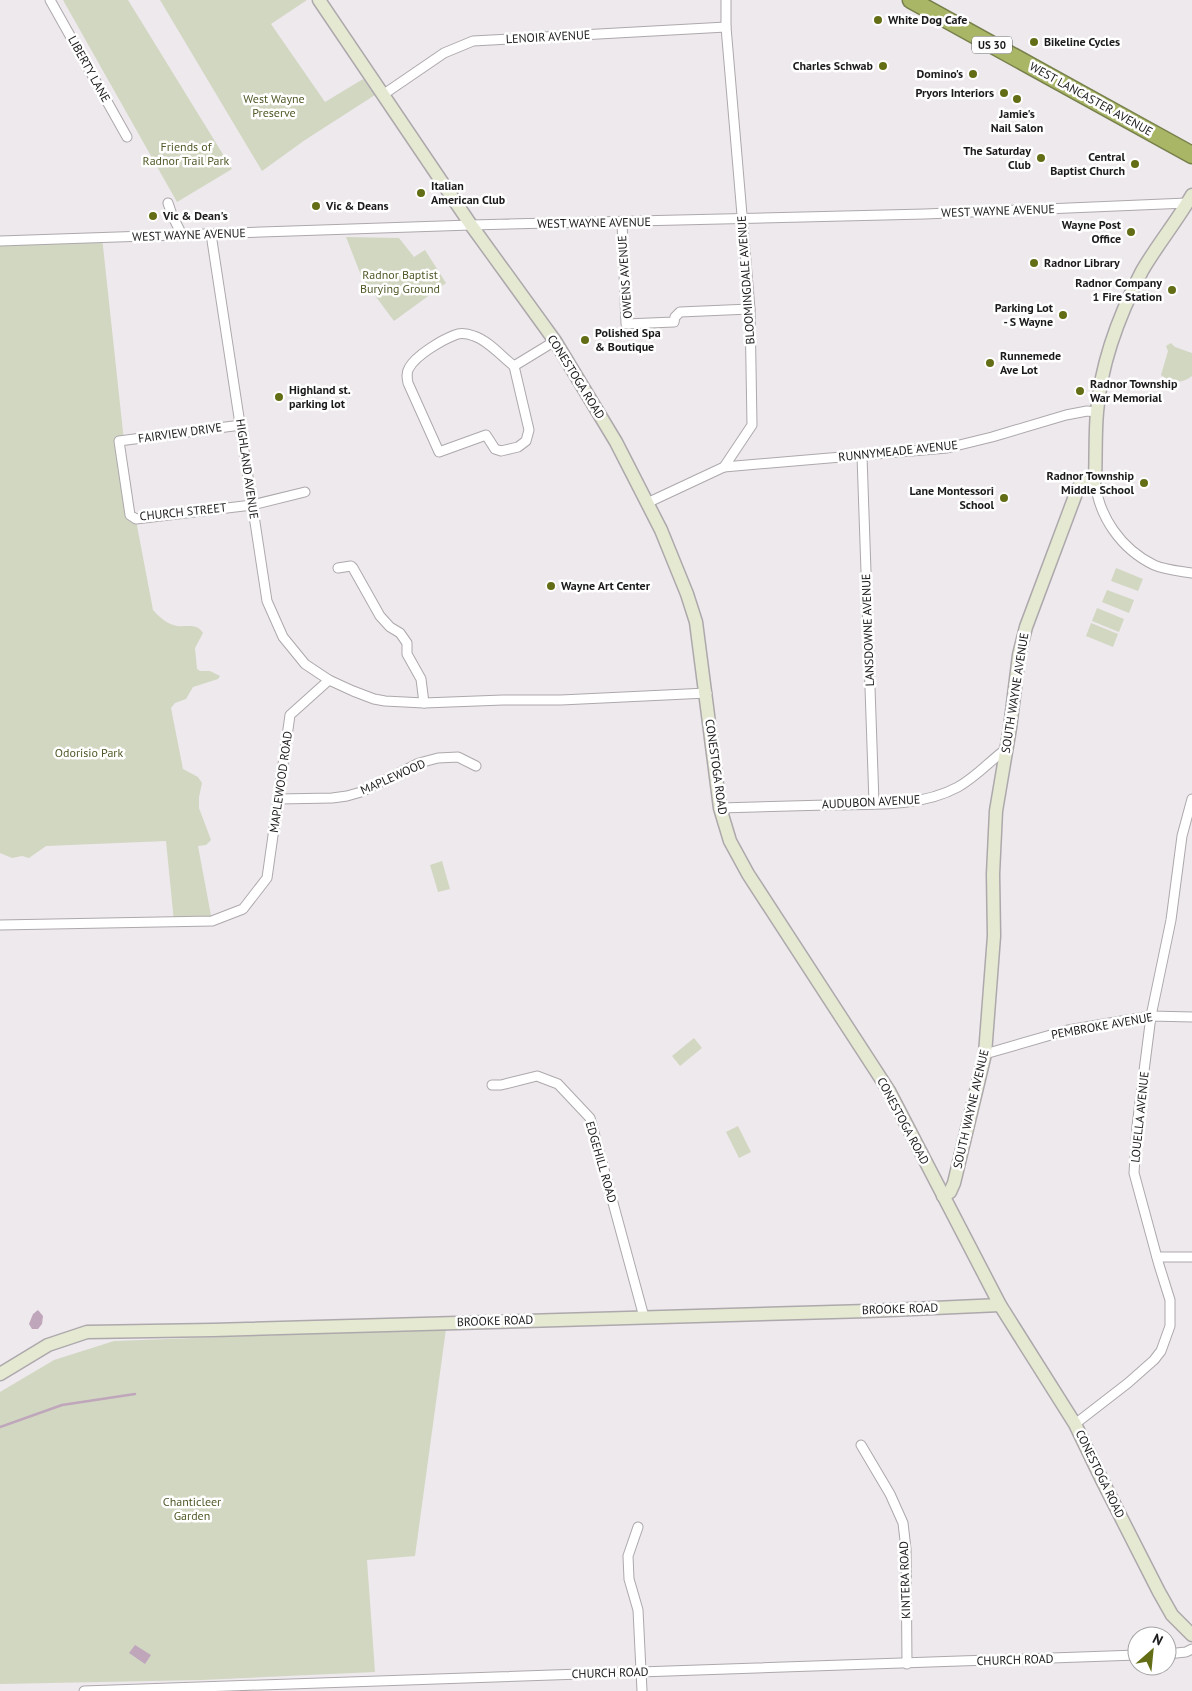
<svg xmlns="http://www.w3.org/2000/svg" width="1192" height="1691" viewBox="0 0 1192 1691" font-family="'PT Sans',sans-serif">
  <rect width="100%" height="100%" fill="#eee9ed"/>
  <g fill="#d2d7c2">
    <path d="M63,0h65l104,169 -55,33z"/>
    <path d="M160,0h147l-36,24 54,78 38,-23 12,16 -70,45 -43,31z"/>
    <path d="M102,237l22,204 11,74 18,95c6,7 14,14 24,16 10,1 20,-3 26,7l-8,15 2,21 3,2h10l10,5 -2,3 -25,8 -7,12 -11,4 -4,5 12,61 15,8 4,6 -3,14v11l12,32 -5,5 -8,1 14,75 -38,1 -8,-81 -120,5 -17,12 -7,-2 -10,2 -12,-5v-612z"/>
    <path d="M346,237l53,1 15,19 11,-7 21,33 -52,38 -32,-43z"/>
    <path d="M1171,343l4,4 17,6v23c-10,8 -21,7 -31,-1l7,-24 -2,-5z"/>
    <path d="M1116,568l27,11 -5,12 -27,-10z"/>
    <path d="M1107,590l27,10 -5,13 -27,-11z"/>
    <path d="M1097,608l27,11 -5,13 -27,-11z"/>
    <path d="M1091,623l27,11 -5,13 -27,-11z"/>
    <path d="M442,861l8,28 -12,3 -8,-27z"/>
    <path d="M694,1038l8,10 -22,18 -8,-10z"/>
    <path d="M738,1126l13,26 -12,6 -13,-26z"/>
    <path d="M446,1329l-31,227 -48,4 8,112 -173,8 -202,4v-292l54,-32 60,-19z"/>
  </g>
  <g fill="#bfa6bb">
    <path d="M38,1310l5,6 -1,8 -4,5h-6l-3,-5 4,-10z"/>
    <path d="M135,1645l16,10 -6,9 -16,-11z"/>
  </g>
  <g fill="none" stroke-linecap="round" stroke-linejoin="round">
    <path stroke="#bfa6bb" stroke-width="2.5" d="M0,1427l62,-22 73,-11"/>
    <defs>
      <g id="street">
        <path d="M50,0l77,137"/>
        <path d="M384,94l60,-41 29,-12 253,-14"/>
        <path d="M168,203l4,12 10,20"/>
        <path d="M622,222l4,102 48,-2 1,-5 5,-5 70,-3"/>
        <path d="M211,234l56,367 16,36 22,27 24,16"/>
        <path d="M0,241l471,-16 454,-11 262,-11"/>
        <path d="M514,366l15,64 -3,11 -8,6 -17,4 -6,-2 -9,-14 -47,17 -31,-69c-1,-5 -2,-10 1,-15 7,-13 33,-28 46,-33 6,-3 14,-1 19,1 15,5 28,21 40,30l41,-25"/>
        <path d="M241,425l-122,16 11,74 6,4 116,-14 53,-13"/>
        <path d="M862,456l12,347"/>
        <path d="M724,467l223,-19 45,-11 74,-22 21,-4 10,1"/>
        <path d="M1095,480c3,36 26,69 59,85 11,5 26,6 38,8"/>
        <path d="M647,503l77,-36 28,-42 -2,-116 -24,-282v-27"/>
        <path d="M338,568l13,-2 2,2 27,48 10,11 10,6 7,10v11l14,25 3,24"/>
        <path d="M279,799l53,-1 15,-2 14,-4 58,-29 19,-5 20,-1 18,9"/>
        <path d="M720,808c36,-1 72,-2 107,-3 43,-1 92,3 131,-18 18,-10 32,-26 48,-38"/>
        <path d="M0,925l212,-4 31,-12 24,-31 23,-163 39,-35 24,11 21,8 11,2 39,2 79,-3h58l146,-7"/>
        <path d="M985,1054l83,-24 83,-14 41,1"/>
        <path d="M492,1085h9l36,-9 21,8 32,34 54,199"/>
        <path d="M1157,1257h35"/>
        <path d="M1075,1424l53,-41 26,-23 7,-9 9,-25v-26l-11,-35 -25,-92 3,-47 14,-110 20,-96 11,-84 10,-37"/>
        <path d="M861,1445l29,49 13,29 3,26 1,115"/>
        <path d="M638,1527l-10,29 1,23 9,31 4,81"/>
        <path d="M1167,1654l19,-2 6,-3"/>
        <path d="M84,1691l1053,-36"/>
      </g>
      <g id="secondary">
        <path d="M319,0l152,225 84,116 61,101 45,88 26,64 9,28 24,186 10,33 18,33 141,217 111,214 75,119 27,56 57,112 13,23 20,20"/>
        <path d="M943,1196l7,-4 4,-9 31,-129 9,-118 -1,-62 3,-63 14,-83 9,-73 7,-28 52,-139 3,-3 14,-5c1,-23 0,-46 2,-68 4,-50 22,-97 45,-141 15,-26 35,-50 50,-76"/>
        <path d="M0,1374l48,-29 39,-13 126,-2 655,-19 132,-6"/>
      </g>
      <path id="highway" d="M911,0l281,155"/>
    </defs>
    <use href="#street" stroke="#ada8ac" stroke-width="11"/>
    <use href="#secondary" stroke="#ada8ac" stroke-width="15"/>
    <use href="#highway" stroke="#777f4b" stroke-width="19"/>
    <use href="#street" stroke="#fff" stroke-width="9"/>
    <use href="#secondary" stroke="#e5e9d1" stroke-width="12"/>
    <use href="#highway" stroke="#a8b665" stroke-width="16"/>
  </g>
  <g fill="#626d15" stroke="#fff" stroke-width="2">
    <circle cx="878" cy="20" r="5"/>
    <circle cx="1034" cy="42" r="5"/>
    <circle cx="883" cy="66" r="5"/>
    <circle cx="973" cy="74" r="5"/>
    <circle cx="1004" cy="93" r="5"/>
    <circle cx="1017" cy="99" r="5"/>
    <circle cx="1041" cy="158" r="5"/>
    <circle cx="1135" cy="164" r="5"/>
    <circle cx="421" cy="193" r="5"/>
    <circle cx="316" cy="206" r="5"/>
    <circle cx="153" cy="216" r="5"/>
    <circle cx="1131" cy="232" r="5"/>
    <circle cx="1034" cy="263" r="5"/>
    <circle cx="1172" cy="290" r="5"/>
    <circle cx="1063" cy="315" r="5"/>
    <circle cx="585" cy="340" r="5"/>
    <circle cx="990" cy="363" r="5"/>
    <circle cx="1080" cy="391" r="5"/>
    <circle cx="279" cy="397" r="5"/>
    <circle cx="1144" cy="483" r="5"/>
    <circle cx="1004" cy="498" r="5"/>
    <circle cx="551" cy="586" r="5"/>
  </g>
  <g text-anchor="middle" stroke-width="5" stroke-linejoin="round" paint-order="stroke">
    <rect fill="#fff" stroke="#605f60" stroke-width="1" x="972" y="36.5" width="40" height="17" rx="4"/>
    <g font-size="11" font-weight="bold" fill="#1c1a1c">
      <text x="992" y="49">US 30</text>
    </g>
    <g font-size="12" font-weight="bold" fill="#1c1a1c" stroke="#fff" text-anchor="start">
      <text x="888" y="24">White Dog Cafe</text>
      <text x="1044" y="46">Bikeline Cycles</text>
      <text x="873" y="70" text-anchor="end">Charles Schwab</text>
      <text x="963" y="78" text-anchor="end">Domino's</text>
      <text x="994" y="97" text-anchor="end">Pryors Interiors</text>
      <text x="1017" y="118" text-anchor="middle">Jamie's<tspan x="1017" dy="14">Nail Salon</tspan></text>
      <text x="1031" y="155" text-anchor="end">The Saturday<tspan x="1031" dy="14">Club</tspan></text>
      <text x="1125" y="161" text-anchor="end">Central<tspan x="1125" dy="14">Baptist Church</tspan></text>
      <text x="431" y="190">Italian<tspan x="431" dy="14">American Club</tspan></text>
      <text x="326" y="210">Vic &amp; Deans</text>
      <text x="163" y="220">Vic &amp; Dean's</text>
      <text x="1121" y="229" text-anchor="end">Wayne Post<tspan x="1121" dy="14">Office</tspan></text>
      <text x="1044" y="267">Radnor Library</text>
      <text x="1162" y="287" text-anchor="end">Radnor Company<tspan x="1162" dy="14">1 Fire Station</tspan></text>
      <text x="1053" y="312" text-anchor="end">Parking Lot<tspan x="1053" dy="14">- S Wayne</tspan></text>
      <text x="595" y="337">Polished Spa<tspan x="595" dy="14">&amp; Boutique</tspan></text>
      <text x="1000" y="360">Runnemede<tspan x="1000" dy="14">Ave Lot</tspan></text>
      <text x="1090" y="388">Radnor Township<tspan x="1090" dy="14">War Memorial</tspan></text>
      <text x="289" y="394">Highland st.<tspan x="289" dy="14">parking lot</tspan></text>
      <text x="1134" y="480" text-anchor="end">Radnor Township<tspan x="1134" dy="14">Middle School</tspan></text>
      <text x="994" y="495" text-anchor="end">Lane Montessori<tspan x="994" dy="14">School</tspan></text>
      <text x="561" y="590">Wayne Art Center</text>
    </g>
    <g font-size="12" fill="#1c1a1c" stroke="#fff">
      <text transform="translate(548 37) rotate(-3)" y="4">LENOIR AVENUE</text>
      <text transform="translate(89 69) rotate(61)" y="4">LIBERTY LANE</text>
      <text transform="translate(1091 99) rotate(29)" y="4">WEST LANCASTER AVENUE</text>
      <text transform="translate(998 211) rotate(-2)" y="4">WEST WAYNE AVENUE</text>
      <text transform="translate(594 223) rotate(-1)" y="4">WEST WAYNE AVENUE</text>
      <text transform="translate(189 235) rotate(-2)" y="4">WEST WAYNE AVENUE</text>
      <text transform="translate(625 277) rotate(-94)" y="4">OWENS AVENUE</text>
      <text transform="translate(746 280) rotate(-94)" y="4">BLOOMINGDALE AVENUE</text>
      <text transform="translate(576 377) rotate(58)" y="4">CONESTOGA ROAD</text>
      <text transform="translate(180 433) rotate(-8)" y="4">FAIRVIEW DRIVE</text>
      <text transform="translate(898 451) rotate(-6)" y="4">RUNNYMEADE AVENUE</text>
      <text transform="translate(247 469) rotate(82)" y="4">HIGHLAND AVENUE</text>
      <text transform="translate(183 512) rotate(-6)" y="4">CHURCH STREET</text>
      <text transform="translate(868 630) rotate(-92)" y="4">LANSDOWNE AVENUE</text>
      <text transform="translate(1015 693) rotate(-81)" y="4">SOUTH WAYNE AVENUE</text>
      <text transform="translate(716 767) rotate(82)" y="4">CONESTOGA ROAD</text>
      <text transform="translate(393 777) rotate(-24)" y="4">MAPLEWOOD</text>
      <text transform="translate(281 782) rotate(-82)" y="4">MAPLEWOOD ROAD</text>
      <text transform="translate(871 802) rotate(-3)" y="4">AUDUBON AVENUE</text>
      <text transform="translate(1102 1026) rotate(-10)" y="4">PEMBROKE AVENUE</text>
      <text transform="translate(971 1109) rotate(-77)" y="4">SOUTH WAYNE AVENUE</text>
      <text transform="translate(1140 1117) rotate(-84)" y="4">LOUELLA AVENUE</text>
      <text transform="translate(903 1121) rotate(62)" y="4">CONESTOGA ROAD</text>
      <text transform="translate(601 1162) rotate(74)" y="4">EDGEHILL ROAD</text>
      <text transform="translate(900 1309) rotate(-2)" y="4">BROOKE ROAD</text>
      <text transform="translate(495 1321) rotate(-2)" y="4">BROOKE ROAD</text>
      <text transform="translate(1100 1474) rotate(64)" y="4">CONESTOGA ROAD</text>
      <text transform="translate(905 1580) rotate(-92)" y="4">KINTERA ROAD</text>
      <text transform="translate(1015 1660) rotate(-2)" y="4">CHURCH ROAD</text>
      <text transform="translate(610 1673) rotate(-2)" y="4">CHURCH ROAD</text>
    </g>
    <g font-size="12" fill="#525a29" stroke="#fff">
      <text x="274" y="103">West Wayne<tspan x="274" dy="14">Preserve</tspan></text>
      <text x="186" y="151">Friends of<tspan x="186" dy="14">Radnor Trail Park</tspan></text>
      <text x="400" y="279">Radnor Baptist<tspan x="400" dy="14">Burying Ground</tspan></text>
      <text x="89" y="757">Odorisio Park</text>
      <text x="192" y="1506">Chanticleer<tspan x="192" dy="14">Garden</tspan></text>
    </g>
  </g>
  <g transform="translate(1152 1651) rotate(27)"><circle r="24" fill="#ffffff" stroke="#a4a3a4"/>
  <path d="M0-4L9 19L0 12L-9 19Z" fill="#626d15"/>
  <text y="-8" font-size="14" font-weight="bold" text-anchor="middle" fill="#1c1a1c">N</text>
  </g>
</svg>
